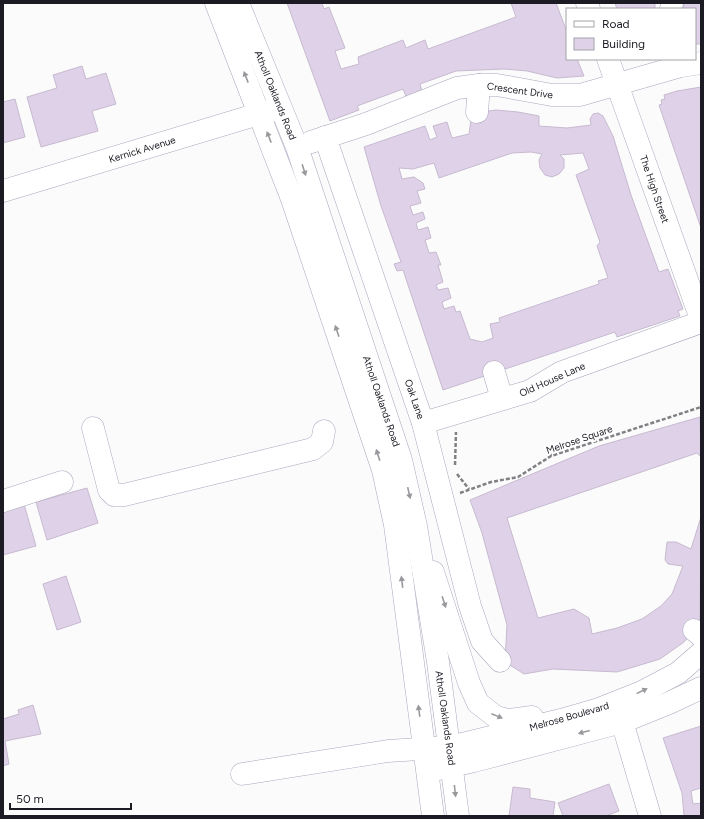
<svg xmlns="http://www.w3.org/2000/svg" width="704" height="819" viewBox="0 0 704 819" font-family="Figtree,sans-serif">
  <rect width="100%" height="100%" fill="#fbfbfb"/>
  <g fill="#dfd1e8" stroke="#c7bad0" fill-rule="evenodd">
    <path d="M287,3h35l2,6 5,-2 16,41 -10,3 6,18 18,-5 -1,-7 45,-17 3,8 19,-8 3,9 88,-32 -5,-14h45l11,29v27h10l7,17 -27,2 -30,-7 -23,-2 -48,2 -36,13 3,11 -15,6 -5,-12 -46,17 2,4 -29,11z"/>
    <path d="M615,3h40v6h-38z"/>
    <path d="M684,3h17v41h-6v-35h-12z"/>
    <path d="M82,66l4,13 20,-6 10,31 -24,7 6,20 -57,16 -14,-50 30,-9 -4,-13z"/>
    <path d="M701,87v141l-42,-123 3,-1 -1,-4 4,-1 -1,-4 13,-4z"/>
    <path d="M15,99l10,38 -22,6v-41z"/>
    <path d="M496,110l22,2 21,4v10l28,2 24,-3 -1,-6 3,-5 5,-1 5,3 10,20 18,59 28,77 9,-3 15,40 -5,2 2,5 -63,21 -2,-5 -172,58 -40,-120 -6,1 -3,-7 7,-2 -20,-56 -17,-59 61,-21 5,14 7,-3 -4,-11 14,-4 5,16 17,-4 3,-21zM531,152l11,2 -3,6 1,8 5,7 7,2 7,-3 5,-6v-9l-4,-4 23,-2 6,16 -13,6 24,67 -3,4 11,32 -10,3 1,3 -100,34 1,4 -10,2 3,14 -11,4 -12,-3 -10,-28 -4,1 -2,-6 -10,3 -2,-7 9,-4 -3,-10 -10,2 -2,-5 7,-3 -5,-17h3l-5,-13 -7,1 -4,-13 6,-2 -3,-11 -10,3 -2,-7 9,-4 -2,-7 -10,3 -3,-9 11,-3 -4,-12 8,-2 -2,-6 -9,-6 -12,2 -3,-11 14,1 21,-6 5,15 73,-25z"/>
    <path d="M700,417l1,40 -4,-4 -190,65 31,100 36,-9 15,9 3,16 25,-6 25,-9 19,-13 11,-12 11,-28 -15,-2 -3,-4 2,-18h9l15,7 10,-32 -1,106 -16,19 -24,17 -43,13 -64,-3 -29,5 -19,-12 2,-37 -25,-92 -12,-33 129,-54z"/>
    <path d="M87,488l11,35 -51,17 -11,-38z"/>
    <path d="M24,504l12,42 -33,9v-45z"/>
    <path d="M66,576l15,46 -24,8 -14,-46z"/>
    <path d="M33,705l8,29 -36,7 4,23 -6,2v-47l16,-5 -1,-4z"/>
    <path d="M701,726v62l-10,3 2,13 8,-1v13h-17l-2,-23 -19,-55z"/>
    <path d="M609,784l10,27 -13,5h-43l-5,-13z"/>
    <path d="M513,787l17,2v9l25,4 -2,14h-44z"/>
  </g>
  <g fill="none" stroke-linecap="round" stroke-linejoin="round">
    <defs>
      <g id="minor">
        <path d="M216,3l76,196 91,271 12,55 38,291"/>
        <path d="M238,3l59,144 104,313 15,66 22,136 20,154"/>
        <path d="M587,3l2,6"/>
        <path d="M671,9l1,-6"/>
        <path d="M608,59l93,260"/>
        <path d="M477,112l2,-27"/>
        <path d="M325,137l98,286 47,183 12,35 18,20"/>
        <path d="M311,142l55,-18 91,-36 22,-3h18l55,10h28l101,-29 20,-3"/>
        <path d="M3,191l269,-81"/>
        <path d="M494,372l8,27"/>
        <path d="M423,423l107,-32 32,-19 139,-50"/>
        <path d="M93,428l16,62 5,5h10l189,-46 9,-7 2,-11"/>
        <path d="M3,501l59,-19"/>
        <path d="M433,572l36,111 9,20 18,14 12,3 24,-3"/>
        <path d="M694,630l7,6"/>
        <path d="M618,708l32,108"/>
        <path d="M438,769l36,-8 148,-39 47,-19 32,-15"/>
        <path d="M242,774l146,-23 62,-4 111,-27 38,-11 43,-17 36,-19 23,-20"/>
      </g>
    </defs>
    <use href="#minor" stroke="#aaa6bd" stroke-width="23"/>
    <g stroke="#818085" stroke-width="2.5" stroke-dasharray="4 2" stroke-linecap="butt">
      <path d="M548,448l3,8"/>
      <path d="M455,465l1,-33"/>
      <path d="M457,474l12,15"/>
      <path d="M460,493l31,-11 27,-5 33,-21 150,-49"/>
    </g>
    <use href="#minor" stroke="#fff" stroke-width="22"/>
  </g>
  <defs><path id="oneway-solid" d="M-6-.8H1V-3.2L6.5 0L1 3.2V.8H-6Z"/></defs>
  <g fill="#99989c">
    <use href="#oneway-solid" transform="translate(246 77) rotate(-111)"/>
    <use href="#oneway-solid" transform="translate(269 137) rotate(-111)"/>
    <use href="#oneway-solid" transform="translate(304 170) rotate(72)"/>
    <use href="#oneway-solid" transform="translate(337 331) rotate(-109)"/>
    <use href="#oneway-solid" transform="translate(378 455) rotate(-108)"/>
    <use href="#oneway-solid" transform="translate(409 493) rotate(77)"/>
    <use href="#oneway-solid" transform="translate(402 582) rotate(-97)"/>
    <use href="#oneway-solid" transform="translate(444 602) rotate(72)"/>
    <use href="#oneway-solid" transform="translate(642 691) rotate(-26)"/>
    <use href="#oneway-solid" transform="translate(419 711) rotate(-98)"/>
    <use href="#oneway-solid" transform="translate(497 716) rotate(22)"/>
    <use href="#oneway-solid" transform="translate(584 732) rotate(165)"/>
    <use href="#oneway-solid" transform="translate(455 791) rotate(84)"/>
  </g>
  <g text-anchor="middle" stroke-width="4" stroke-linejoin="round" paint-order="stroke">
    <g font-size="10" fill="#1c1a23" stroke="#fff">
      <text transform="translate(520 90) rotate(8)" y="4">Crescent Drive</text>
      <text transform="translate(276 95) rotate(68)" y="4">Atholl Oaklands Road</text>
      <text transform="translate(142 149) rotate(-17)" y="4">Kernick Avenue</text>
      <text transform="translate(655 189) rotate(71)" y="4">The High Street</text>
      <text transform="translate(552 379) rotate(-24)" y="4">Old House Lane</text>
      <text transform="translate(415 399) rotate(71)" y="4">Oak Lane</text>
      <text transform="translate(382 401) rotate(71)" y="4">Atholl Oaklands Road</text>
      <text transform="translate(579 439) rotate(-19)" y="4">Melrose Square</text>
      <text transform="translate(569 716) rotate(-16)" y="4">Melrose Boulevard</text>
      <text transform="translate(446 718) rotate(82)" y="4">Atholl Oaklands Road</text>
    </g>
  </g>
  <rect width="704" height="819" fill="none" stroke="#1c1a23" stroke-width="8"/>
  <rect x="566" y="8" width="130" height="52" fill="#ffffff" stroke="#a4a3a7"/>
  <rect x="574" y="21" width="20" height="6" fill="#ffffff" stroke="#a4a3a7"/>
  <text x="602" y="28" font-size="12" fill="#1c1a23">Road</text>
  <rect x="574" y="38" width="20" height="12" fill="#dfd1e8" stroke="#a4a3a7"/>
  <text x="602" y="48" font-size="12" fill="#1c1a23">Building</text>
  <path d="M10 803v6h121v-6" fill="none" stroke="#1c1a23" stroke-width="2"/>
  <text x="16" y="803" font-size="12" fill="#1c1a23" stroke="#ffffff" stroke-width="3" paint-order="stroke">50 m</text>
</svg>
